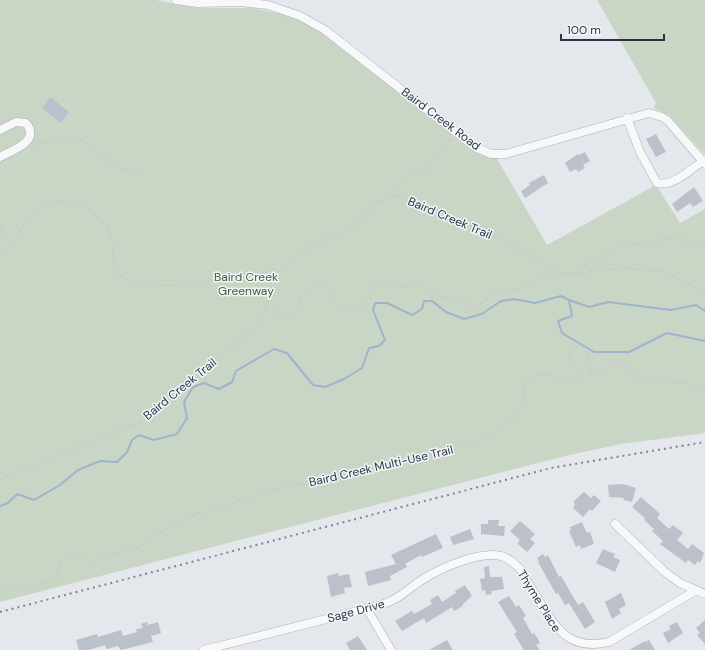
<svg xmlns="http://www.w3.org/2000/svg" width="705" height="650" viewBox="0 0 705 650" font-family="'DM Sans',sans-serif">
  <rect width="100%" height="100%" fill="#e4e7ec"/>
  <g fill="#c9d6c5">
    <path d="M0,0h156l40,8h57l43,9 25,15 149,116 10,6 16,3 51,88 109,-60 24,38 25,-14v224l-84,11 -56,12 -565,146z"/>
    <path d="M597,0h108v155l-36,-40 -15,-7 2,-5z"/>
  </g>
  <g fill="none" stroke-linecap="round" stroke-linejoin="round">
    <g stroke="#9fb4cc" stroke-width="2">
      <path d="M569,300l20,7 19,-5 63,8 25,-5 9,6"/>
      <path d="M0,506l8,-3 9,-9 17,6 26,-15 18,-15 22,-9 17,1 10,-10 5,-12 7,-5 15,5 23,-6 10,-16 -3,-16 9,-15 11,-4 15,6 13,-7 4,-11 38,-22 13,4 26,32 12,2 19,-8 18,-11 7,-20 10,-2 6,-6 -12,-30 2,-7h12l25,12 10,-6 2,-8h8l14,11 18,7 18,-5 19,-13 13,-2 21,4 26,-7 8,4 3,16 -14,5 4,12 32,19h35l38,-19 38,8"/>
    </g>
  </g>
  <g fill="#bbc0ca">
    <path d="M50,97l19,15 -8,11 -19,-15z"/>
    <path d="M656,134l10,18 -10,5 -10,-18z"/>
    <path d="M585,152l5,9 -7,4 2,3 -7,4 -2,-3 -6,3 -5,-9 13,-9 1,1z"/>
    <path d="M544,175l4,8 -23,15 -4,-7 9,-6 -1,-2z"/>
    <path d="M694,187l9,14 -10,6 -3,-4 -13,9 -5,-8z"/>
    <path d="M623,484l13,4 -4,14 -9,-2 1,-2 -15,-1 -1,-12z"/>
    <path d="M584,492l7,6 3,-3 7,6 -9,10 -2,-2 -7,8 -10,-9 2,-3 -1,-4z"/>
    <path d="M641,497l19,17 -3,4 12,11 4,-4 10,8 -6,7 11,9 4,-5 12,9 -4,10 -2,-2 -3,4 -7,-5 -2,3 -26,-19 3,-3 -11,-10 2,-2 -10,-9 1,-2 -13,-11z"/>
    <path d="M488,520h11l-1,6h7l-1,10 -23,-2v-10h7z"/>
    <path d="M520,521l15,13 -5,5 5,4 -8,9 -10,-9 3,-3 -10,-9z"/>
    <path d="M582,522l5,11 3,-1 4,12 -13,5 -1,-4 -4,2 -7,-16 2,-1 -1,-3z"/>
    <path d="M470,529l4,10 -21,6 -3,-8z"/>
    <path d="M436,534l7,14 -21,9 -1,-2 -16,9 2,3 -17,9 1,4 -23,6 -3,-14 31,-8 -5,-9z"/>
    <path d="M603,549l12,5 -2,3 7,3 -5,12 -19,-9z"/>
    <path d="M543,554l2,3 3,-2 11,22 2,-1 17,29 5,-3 12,20 -10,7 -16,-26 -4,2 -7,-12 -2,1 -18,-32 1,-1 -2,-3z"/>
    <path d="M489,566l1,11h12l2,12 -13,2 1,3 -6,1 -1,-5 -3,1 -2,-12 5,-1 -1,-11z"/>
    <path d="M338,573l1,3 10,-2 3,13 -8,1 1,5 -14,4 -4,-21z"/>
    <path d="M465,585l7,11 -10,9 1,1 -9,5 -2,-4 -26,16 -2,-5 -22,13 -7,-10 17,-10 2,3 18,-10 -2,-4 8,-5 4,7 14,-9 -1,-2z"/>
    <path d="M621,593l5,12 -7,4 2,4 -9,6 -7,-17z"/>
    <path d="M509,596l7,11 3,-2 7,11 -3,2 9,16 2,-1 4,6 2,4 -4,2 4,5h-16l-10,-16 3,-2 -19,-30z"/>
    <path d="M705,620v24l-8,-9 3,-2 -4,-5z"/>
    <path d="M147,622l1,3 10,-3 3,11 -10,3 2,6 -32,8 -3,-4 -11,3 -2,-4 -16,5h-10l-3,-10 21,-6 1,3 23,-7 2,6 14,-4 -1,-3 7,-1 -2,-4z"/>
    <path d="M677,622l6,11 -15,10 -5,-10 8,-4 -2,-3z"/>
    <path d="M358,636l9,14h-17l-4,-7z"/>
    <path d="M447,640l6,10h-24z"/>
    <path d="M649,640l6,10h-26l16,-9 1,1z"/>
  </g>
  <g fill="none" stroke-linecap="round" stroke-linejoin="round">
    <defs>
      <g id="minor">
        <path d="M176,0l21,3 43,-1 28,3 32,11 25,14 150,117 16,7h15l143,-41 13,4 6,4 37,43"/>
        <path d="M627,118l13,34 17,31c16,4 34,-14 46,-22"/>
        <path d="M0,130l16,-8 10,1c15,18 -13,27 -26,34"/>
        <path d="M615,524l50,48 15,11 25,11"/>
        <path d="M367,609l24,41"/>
        <path d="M204,650l177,-45c21,-7 27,-17 44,-27 18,-11 55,-27 76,-22 8,2 14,8 20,14 7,13 14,25 22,37 16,27 31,43 66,35l86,-51"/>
      </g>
    </defs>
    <use href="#minor" stroke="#a9aeb7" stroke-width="9"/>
    <g stroke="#c2c5cb" stroke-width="1" stroke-dasharray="3 3" stroke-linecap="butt">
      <path d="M33,146c12,-3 34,-11 45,-7 13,4 21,17 32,24 9,6 19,7 30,8"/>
      <path d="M380,201l15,-5 14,3 57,24 47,22 42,27 18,2 48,-6 42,3 42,22"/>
      <path d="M0,225l2,5 -2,8"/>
      <path d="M0,253l10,-4 16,-28 10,-10 25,-11 23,5 24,22 4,15 2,22 7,13 9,4 15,4 48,1 16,-6 30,-2 39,-9"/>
      <path d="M574,273l46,-27 48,-7 37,2"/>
      <path d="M267,307c11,5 25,15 32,1 -1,-14 10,-20 23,-22l9,6 8,14c7,2 24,2 30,-5 2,-3 2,-9 2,-13l9,-4 19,3 16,-2 22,11 35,9 10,-2 11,-10 18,-4 22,-2 8,-11 12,-4"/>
      <path d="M581,374l3,-2 6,2"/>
      <path d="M0,479l145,-59 113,-95 8,-18 6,-30 7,-8 29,-21 44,-20 54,-52 23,-8 22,-30"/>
      <path d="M0,595l7,-5 20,-2 29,-9 4,-18 12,-5 17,5 49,-13 27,-19 20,-8 12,-8 10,-1c68,-27 142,-37 213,-55 22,-6 47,-8 67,-19 11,-6 29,-18 34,-30 6,-15 -4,-31 21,-33 13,-1 23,8 35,7l3,-7 -9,-11 -2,-12c18,-16 23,9 21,22l3,3 13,-5 7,-9h8l10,10 12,6 62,7"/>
    </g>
    <use href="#minor" stroke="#f7f8fa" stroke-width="8"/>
    <path stroke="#7d8696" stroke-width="2" stroke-dasharray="2 4" stroke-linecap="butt" d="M0,612l551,-144 154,-26"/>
  </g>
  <g text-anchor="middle" stroke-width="3" stroke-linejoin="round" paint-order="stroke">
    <g font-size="12" fill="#2b3445" stroke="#f4f6f9">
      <text transform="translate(441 119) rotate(37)" y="4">Baird Creek Road</text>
      <text transform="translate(450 218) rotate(23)" y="4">Baird Creek Trail</text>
      <text transform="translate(180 389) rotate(-39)" y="4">Baird Creek Trail</text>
      <text transform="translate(381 466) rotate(-13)" y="4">Baird Creek Multi-Use Trail</text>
      <text transform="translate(539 601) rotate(58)" y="4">Thyme Place</text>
      <text transform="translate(356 611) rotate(-15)" y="4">Sage Drive</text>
    </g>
    <g font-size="12" fill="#3f6138" stroke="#f4f6f9">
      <text x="246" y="281">Baird Creek<tspan x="246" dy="14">Greenway</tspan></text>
    </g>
  </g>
  <path d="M561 34v6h103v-6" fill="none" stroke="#2b3445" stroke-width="2"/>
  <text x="567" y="34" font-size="12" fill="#2b3445" stroke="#f4f6f9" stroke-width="3" paint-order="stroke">100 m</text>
</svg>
